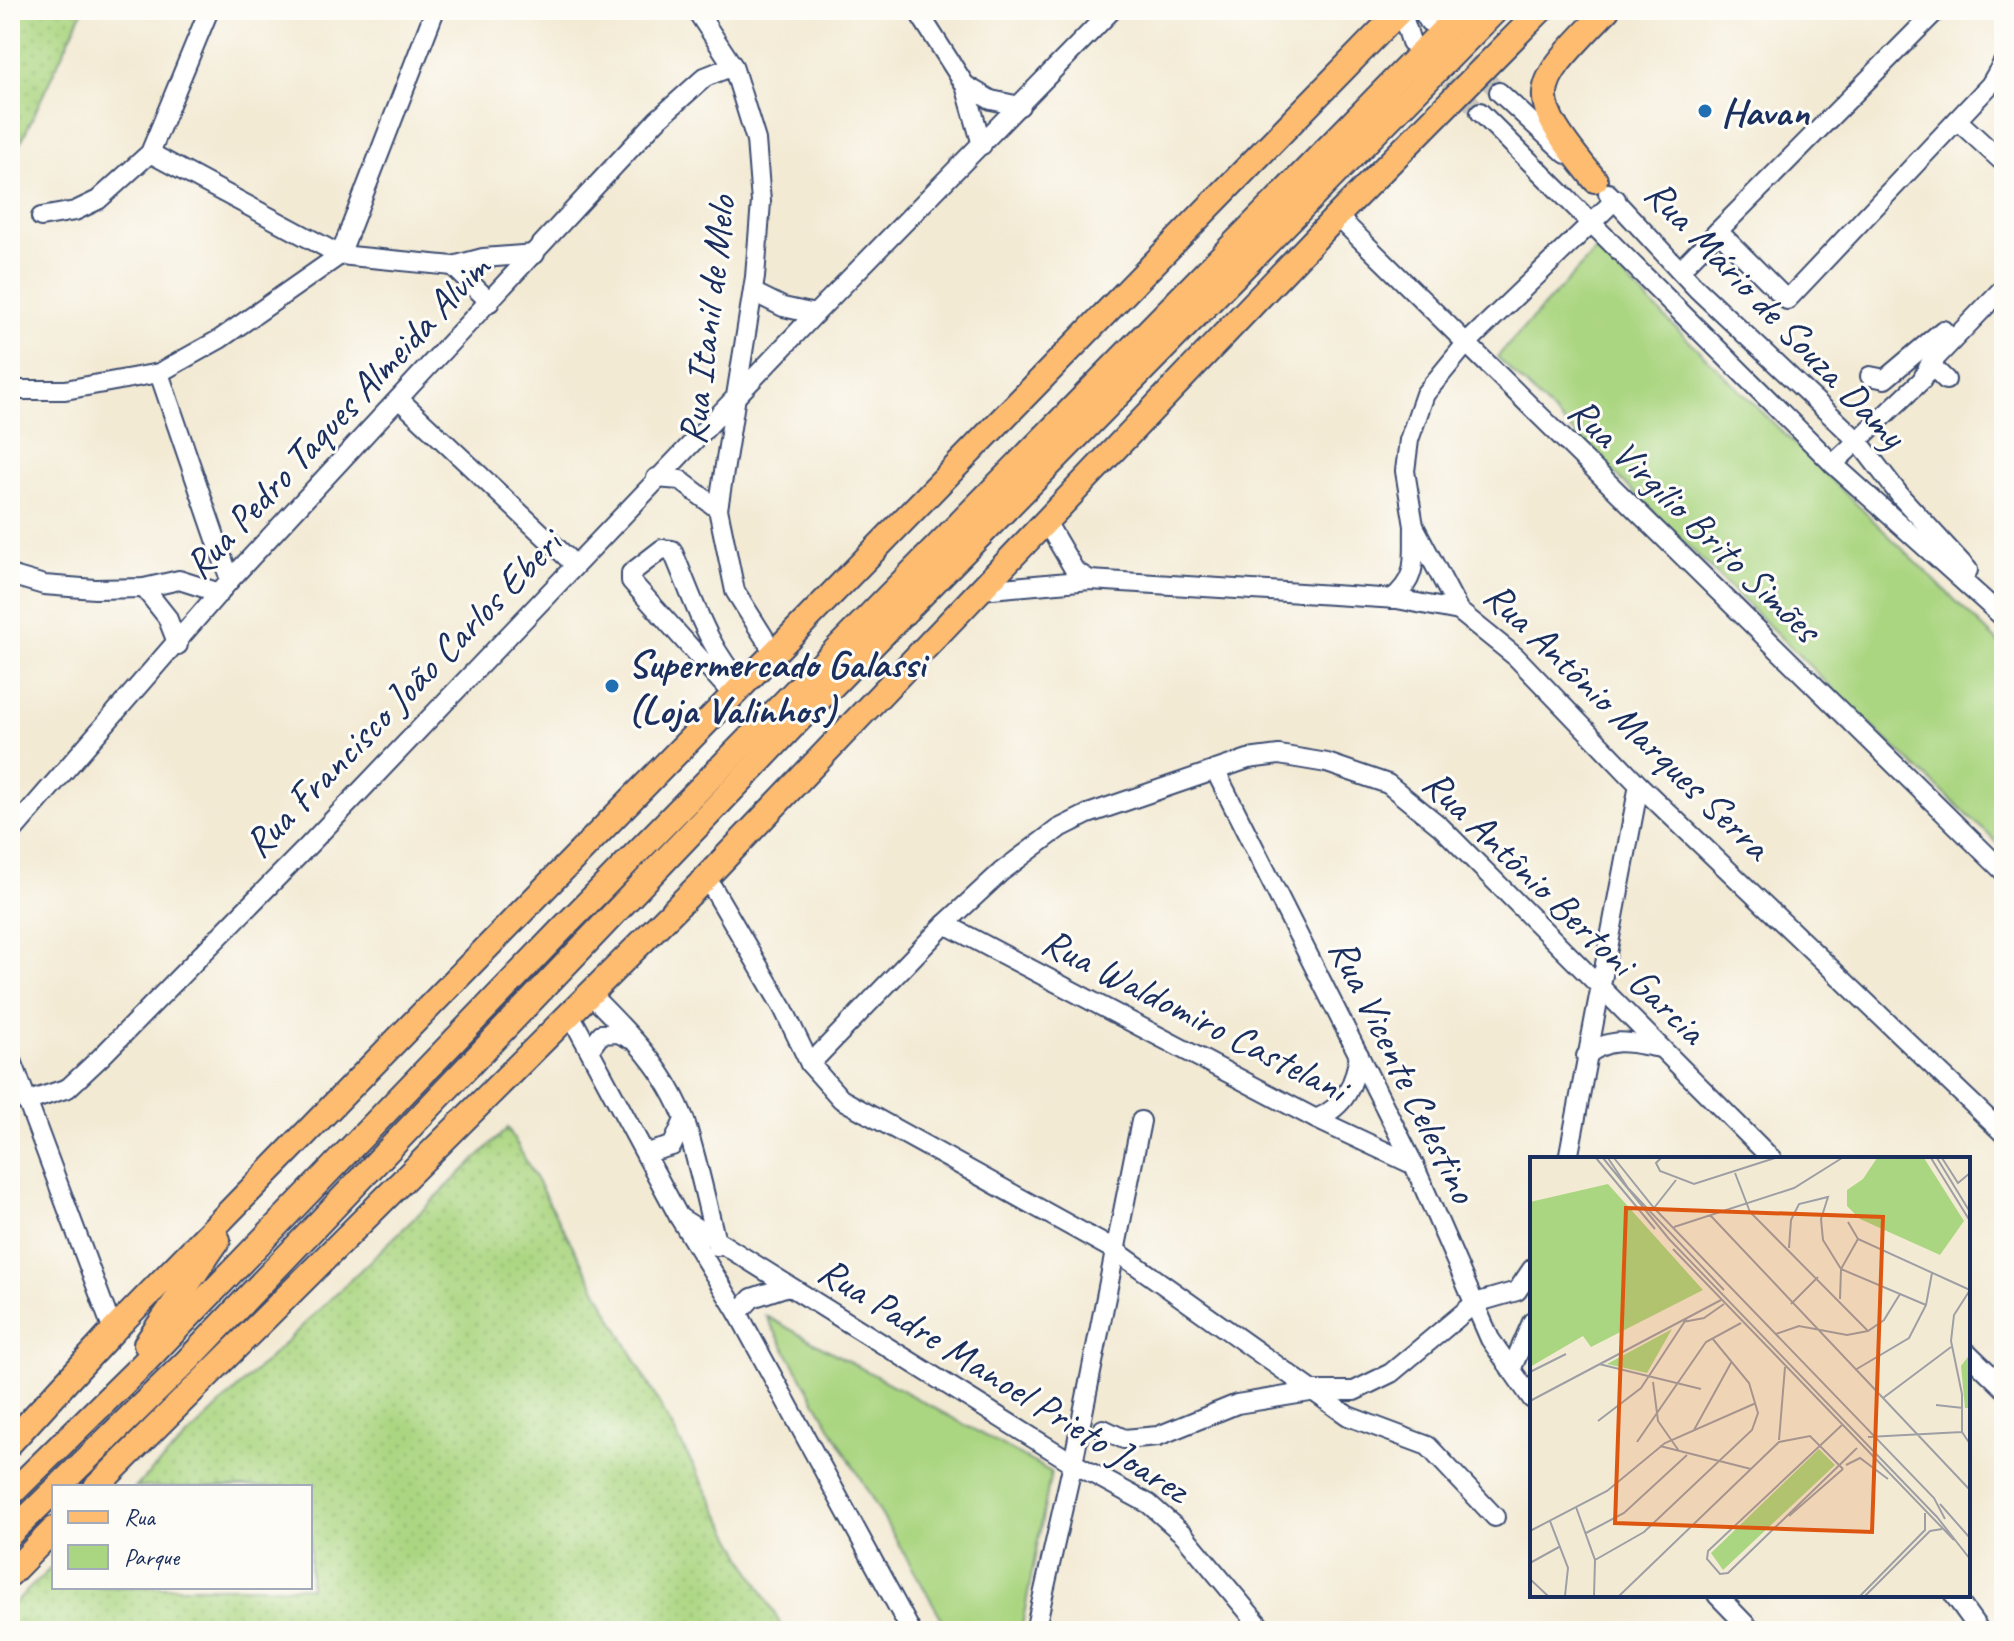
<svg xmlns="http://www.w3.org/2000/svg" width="2014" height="1641" viewBox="0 0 2014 1641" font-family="Caveat,sans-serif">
  <defs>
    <pattern id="grass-dots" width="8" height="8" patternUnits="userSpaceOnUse" patternTransform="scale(2)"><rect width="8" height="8" fill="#abd681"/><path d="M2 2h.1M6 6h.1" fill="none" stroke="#93b872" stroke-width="1.8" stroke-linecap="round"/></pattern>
  </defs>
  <rect width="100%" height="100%" fill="#fdfcf7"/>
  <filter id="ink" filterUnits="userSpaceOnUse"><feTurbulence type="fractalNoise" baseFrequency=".0125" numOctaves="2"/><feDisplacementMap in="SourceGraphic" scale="16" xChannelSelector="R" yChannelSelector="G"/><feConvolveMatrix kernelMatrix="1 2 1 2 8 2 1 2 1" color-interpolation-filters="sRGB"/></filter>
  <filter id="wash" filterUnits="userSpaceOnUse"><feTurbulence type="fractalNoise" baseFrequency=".006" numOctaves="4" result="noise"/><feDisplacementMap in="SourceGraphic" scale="32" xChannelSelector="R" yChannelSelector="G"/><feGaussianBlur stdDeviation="1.8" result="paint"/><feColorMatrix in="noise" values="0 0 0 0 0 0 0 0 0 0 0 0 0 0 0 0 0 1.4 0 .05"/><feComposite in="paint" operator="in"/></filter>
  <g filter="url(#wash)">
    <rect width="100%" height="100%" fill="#f3ead4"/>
    <g fill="url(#grass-dots)" stroke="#638270" stroke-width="2">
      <path d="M10,10h73l-62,132 -11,14z"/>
      <path d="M508,1128l276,503h-774v-24l44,-42v22h256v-100h-175z"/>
    </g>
    <g fill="#abd681" stroke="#638270" stroke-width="2">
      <path d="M1596,250l408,398v201l-158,-147 -349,-345z"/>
      <path d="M766,1316l285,156 -30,159h-72z"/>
    </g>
  </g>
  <g filter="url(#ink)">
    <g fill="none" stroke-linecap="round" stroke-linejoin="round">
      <g stroke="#c8c5bc" stroke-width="18" stroke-dasharray="18 9" stroke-linecap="butt">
        <path d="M1449,43l50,49"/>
        <path d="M1430,61l50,51"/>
      </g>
      <defs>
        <g id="minor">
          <path d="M696,10l37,56 23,74 5,62 -6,75 -37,232 17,82 39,62"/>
          <path d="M917,10l48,75 17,60"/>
          <path d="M1401,10l10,32"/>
          <path d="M1422,10l7,12"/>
          <path d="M965,85l26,15 29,6"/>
          <path d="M1499,92l67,62"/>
          <path d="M1480,112l353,352 171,154"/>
          <path d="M1957,120l47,43"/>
          <path d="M150,153l190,102 113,11 30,-8 52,-4"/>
          <path d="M1608,193l89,96 161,152 44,57 66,72"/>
          <path d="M1616,199l-151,146 -40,49 -16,46 -4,31 9,55 45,85 57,46 123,128 365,349"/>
          <path d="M1337,216l667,656"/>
          <path d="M41,217l34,-6 23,-11 52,-47 59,-143"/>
          <path d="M1718,231l219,-221"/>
          <path d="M453,266l37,36"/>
          <path d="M1681,269l37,-38 69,69 203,-215 14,-24"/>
          <path d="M753,292l30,15 32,7"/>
          <path d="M1930,364l16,16"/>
          <path d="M159,373l71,207"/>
          <path d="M1870,376l15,3 58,-49 9,11"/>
          <path d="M10,390h55l94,-17 61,-34 120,-84 95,-245"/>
          <path d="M400,400l174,164"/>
          <path d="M1833,464l89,-84 8,-16 74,-77"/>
          <path d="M656,478l24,2 38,29"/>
          <path d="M1045,520l30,51 15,9"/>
          <path d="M10,575l34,10 51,4 49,-1 35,-8 41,13"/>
          <path d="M144,588l23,29 11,28"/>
          <path d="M981,590l109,-10 307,19 62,12"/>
          <path d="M1392,599c27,-22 21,-40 22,-73"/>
          <path d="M733,695l-102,-114v-8l31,-24 10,1c20,45 35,99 71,135"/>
          <path d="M1215,770l199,395 76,174 42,60"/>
          <path d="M10,834l220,-254 427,-460 48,-43 28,-11"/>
          <path d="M707,878l76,130 27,56 31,35 275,152 232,165 80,30 67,71"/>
          <path d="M945,924l371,195 98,46"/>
          <path d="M590,994c37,37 77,76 95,127 13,40 22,84 32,125"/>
          <path d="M570,1014l109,203 59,96 173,318"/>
          <path d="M590,1049l11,-15 17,-1 12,6"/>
          <path d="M10,1055l103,276"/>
          <path d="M1586,1056c24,-21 45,-13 75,-8"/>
          <path d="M810,1064l135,-140 56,-52 57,-43 30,-15 160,-55 31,-4 48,8 61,21 53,43 331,332"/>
          <path d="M26,1102l42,-14 33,-31 207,-211 507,-532 297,-304"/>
          <path d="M1316,1119c30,-13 38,-34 43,-64"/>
          <path d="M646,1153l26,-7 12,-26"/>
          <path d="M1568,1159l71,-374"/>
          <path d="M679,1217l394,246 76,41 35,31 80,96"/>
          <path d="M738,1313l14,-15 36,-12"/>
          <path d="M1968,1353l36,35"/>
          <path d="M1511,1370l21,-48"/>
          <path d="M1103,1429l21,10 34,-3 79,-32 79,-13h38l37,-18 84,-70 42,-12 15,-22"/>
          <path d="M1717,1595l35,36"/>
          <path d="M1954,1595l26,36"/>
          <path d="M1035,1631l38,-168 68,-342"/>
        </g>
        <g id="major">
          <path d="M1595,180c-73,-89 -64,-91 12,-170"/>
          <path d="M146,1344l72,-104"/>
          <path d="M10,1443l103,-112 1288,-1321"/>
          <path d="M58,1487l129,-126 605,-634 704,-717"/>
          <path d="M96,1487l603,-602 638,-669 204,-206"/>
          <path d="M10,1495l133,-131 418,-434 902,-920"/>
          <path d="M10,1534l44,-43"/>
          <path d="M10,1574l44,-45"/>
        </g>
      </defs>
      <use href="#minor" stroke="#3b4b70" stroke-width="22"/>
      <use href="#major" stroke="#3b4b70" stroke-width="28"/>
      <use href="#minor" stroke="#fff" stroke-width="18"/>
      <use href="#major" stroke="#fdbc70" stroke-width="24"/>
    </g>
  </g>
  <g fill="#1f6fb2" stroke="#fdfcf7" stroke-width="3">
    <circle cx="1705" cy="111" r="8"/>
    <circle cx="612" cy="686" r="8"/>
  </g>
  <g text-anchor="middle" stroke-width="6" stroke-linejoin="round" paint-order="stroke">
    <g font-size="40" font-weight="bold" fill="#1b2f5e" stroke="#fdfcf7" text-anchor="start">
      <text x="1721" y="125">Havan</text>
      <text x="628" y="677">Supermercado Galassi<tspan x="628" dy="46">(Loja Valinhos)</tspan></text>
    </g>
    <g font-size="40" fill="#1b2f5e" stroke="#fdfcf7">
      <text transform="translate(1776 313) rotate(46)" y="14">Rua Mário de Souza Damy</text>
      <text transform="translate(706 320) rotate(-83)" y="14">Rua Itanil de Melo</text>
      <text transform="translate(336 416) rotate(-47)" y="14">Rua Pedro Taques Almeida Alvim</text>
      <text transform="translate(1695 519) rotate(44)" y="14">Rua Virgílio Brito Simões</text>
      <text transform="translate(402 693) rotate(-46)" y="14">Rua Francisco João Carlos Eberi</text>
      <text transform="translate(1628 720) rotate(44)" y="14">Rua Antônio Marques Serra</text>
      <text transform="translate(1565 906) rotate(44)" y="14">Rua Antônio Bertoni Garcia</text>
      <text transform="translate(1195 1014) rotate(27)" y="14">Rua Waldomiro Castelani</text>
      <text transform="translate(1404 1070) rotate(64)" y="14">Rua Vicente Celestino</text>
      <text transform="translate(1004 1379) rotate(32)" y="14">Rua Padre Manoel Prieto Joarez</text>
    </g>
  </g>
  <g transform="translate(1530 1157)">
    <rect width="440" height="440" fill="#f3ead4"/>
    <path d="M347,1h47l40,63 -24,34 -80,-36 -13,-13v-16l16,-11zM78,27l95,106 -112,57 -8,-11 -53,31v-165z" fill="#abd681"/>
    <path d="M142,172l-25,44 -40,-9zM440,197v54h-5l-4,-42zM289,292l16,16 -112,105 -12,-17z" fill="#abd681"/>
    <path fill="none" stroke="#9d9fa5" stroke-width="2" d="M66,1l59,71M73,1l66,81 268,278 33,42M78,1l20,30 96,102M84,1l40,50 280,290 11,21M131,1l-5,5 4,8 34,13 81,-26M401,1l39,63M407,1l33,54M412,1l16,25 12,-10M205,16l15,39 118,119M124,51l22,-28M180,58l260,275M318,65l10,17 112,51M144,70l120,-39 48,-30M259,91l2,-28 8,-16 29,-7 -7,22 2,21 18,29 85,36M143,92l281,291M440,133l-16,25 -3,26 11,53v38l8,12M310,142l1,-30 17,-30M261,147l27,-27M153,165l21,-4 20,-14M246,177l23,-8 48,9 21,-4 16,-11 16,-26M69,207l102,25M325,213l54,-32 17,-33 6,-32M0,215l36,-18M123,225l5,39 21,30M353,241l68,-51M0,244l191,-101M406,248l27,3M68,264l43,-33 46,-70M312,268l-134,126 -1,8 13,15 8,-1 129,-125M164,273l38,-69M338,280l94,-5M249,283l6,-73M107,285l69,-100 35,-19M130,289l91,23M316,308l14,-7 28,21M410,347l30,34M46,350l19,53 -1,36M259,359l54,-47M20,364l18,47 -3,28M0,374l77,-40 58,-48 91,-40M56,376l38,-20 63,-58M65,403l49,-28 108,-102 6,-17 -9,-30 -37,-45M0,406l29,-16M0,422l18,17M89,439l160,-154 31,-6 33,33M330,439l65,-66v-17M335,439l65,-65 12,-2"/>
    <path fill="#de5710" fill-opacity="0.15" stroke="#de5710" stroke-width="4" d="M96,51l257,9 -11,315 -257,-9z"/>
    <rect width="440" height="440" fill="none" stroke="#1b2f5e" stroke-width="4"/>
  </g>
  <rect width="2014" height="1641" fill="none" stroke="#fdfcf7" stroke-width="40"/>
  <rect x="52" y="1485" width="260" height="104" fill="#fdfcf7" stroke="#a3aaba" stroke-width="2"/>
  <rect x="68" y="1511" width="40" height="12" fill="#fdbc70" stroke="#a3aaba" stroke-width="2"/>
  <text x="124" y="1525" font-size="24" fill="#1b2f5e">Rua</text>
  <rect x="68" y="1545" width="40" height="24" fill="#abd681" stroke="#a3aaba" stroke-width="2"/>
  <text x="124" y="1565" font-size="24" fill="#1b2f5e">Parque</text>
</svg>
